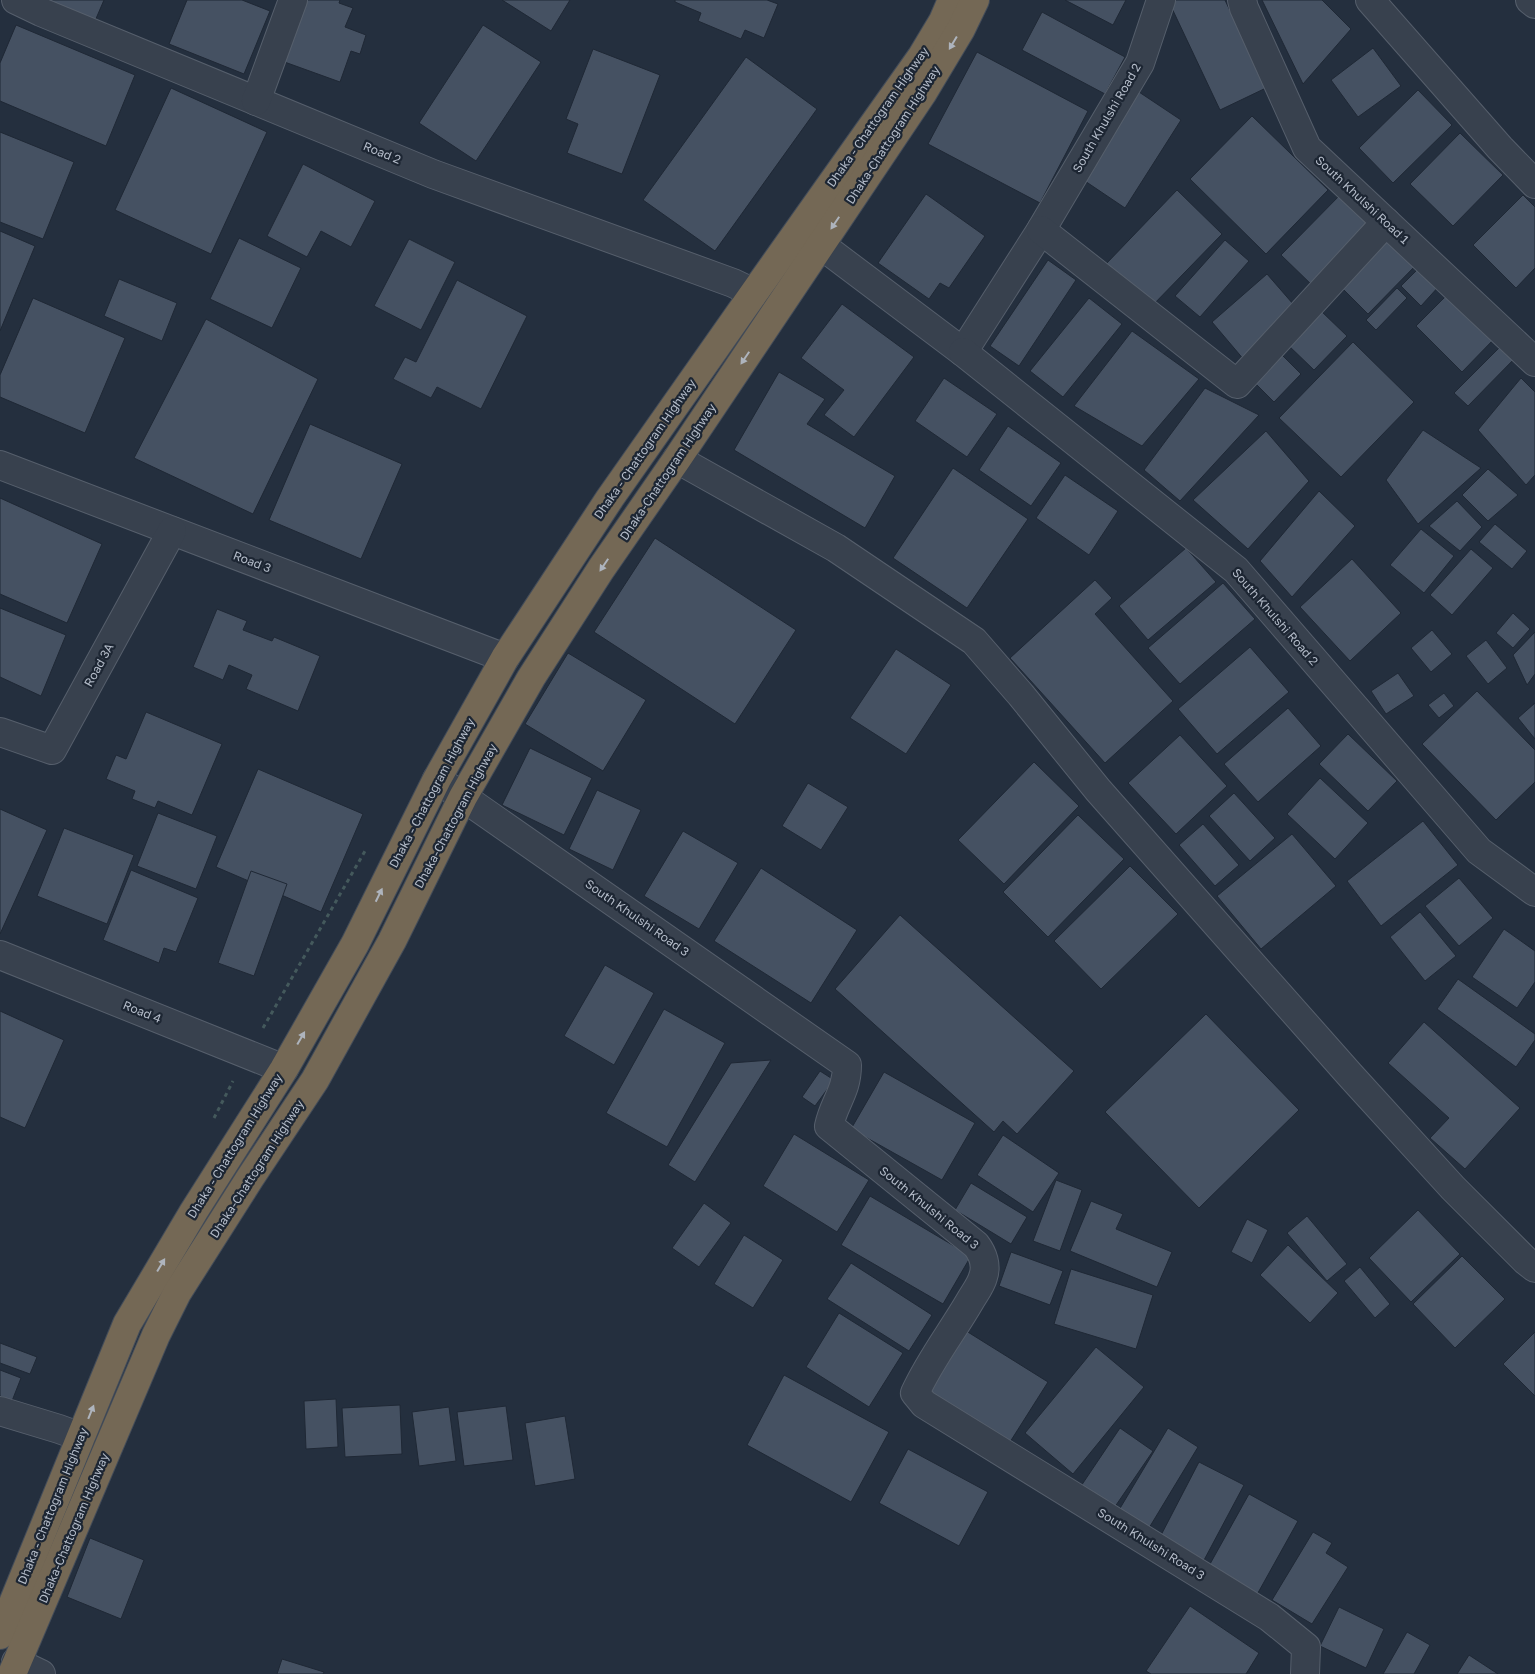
<svg xmlns="http://www.w3.org/2000/svg" width="1535" height="1674" viewBox="0 0 1535 1674" font-family="'Golos Text',sans-serif">
  <rect width="100%" height="100%" fill="#242f3e"/>
  <g fill="#455162" stroke="#1f2835">
    <path d="M39,0h65l-9,21z"/>
    <path d="M187,0h55l28,11 -26,63 -75,-30z"/>
    <path d="M301,0h39l-1,3 14,5 -8,19 21,8 -6,19 -9,-3 -11,31 -61,-22z"/>
    <path d="M502,0h68l-19,31z"/>
    <path d="M675,0h92l11,4 -14,34 -19,-8 -4,9 -43,-18 3,-8 -26,-11z"/>
    <path d="M1065,0h61l-13,25z"/>
    <path d="M1168,0h57l41,88 -46,22z"/>
    <path d="M1262,0h60l29,29 -48,55z"/>
    <path d="M1042,12l83,45 -20,37 -83,-44z"/>
    <path d="M16,25l119,50 -29,71 -106,-45v-38z"/>
    <path d="M483,25l58,37 -65,99 -57,-38z"/>
    <path d="M1373,48l28,38 -43,31 -27,-37z"/>
    <path d="M593,49l67,26 -38,99 -55,-21 11,-29 -12,-5z"/>
    <path d="M977,52l111,59 -48,92 -112,-59z"/>
    <path d="M746,57l71,52 -102,142 -72,-51z"/>
    <path d="M171,88l96,44 -56,122 -96,-44z"/>
    <path d="M1136,90l45,30 -56,88 -46,-31z"/>
    <path d="M1418,90l34,35 -59,58 -34,-35z"/>
    <path d="M1252,116l76,74 -62,64 -76,-75z"/>
    <path d="M0,132l74,30 -31,77 -43,-17z"/>
    <path d="M1460,133l43,42 -50,51 -43,-42z"/>
    <path d="M303,164l72,37 -24,46 -30,-16 -14,26 -40,-21z"/>
    <path d="M1177,190l45,44 -71,73 -45,-43z"/>
    <path d="M1342,193l33,33 -60,62 -34,-33z"/>
    <path d="M926,194l59,42 -36,52 -9,-5 -11,16 -51,-36z"/>
    <path d="M1523,195l12,12v61l-19,20 -43,-43z"/>
    <path d="M1387,230l32,32 -51,52 -32,-32z"/>
    <path d="M0,231l35,15 -35,85z"/>
    <path d="M239,238l62,30 -29,60 -62,-29z"/>
    <path d="M409,239l46,23 -34,68 -47,-24z"/>
    <path d="M1225,240l24,21 -49,56 -25,-21z"/>
    <path d="M1048,260l28,20 -57,86 -29,-20z"/>
    <path d="M1421,266l19,19 -19,21 -20,-20z"/>
    <path d="M1267,274l33,38 -55,49 -33,-39z"/>
    <path d="M119,279l58,24 -15,38 -58,-25z"/>
    <path d="M457,280l70,36 -46,93 -44,-22 -6,11 -38,-19 12,-22 11,5z"/>
    <path d="M1397,288l10,10 -31,32 -10,-10z"/>
    <path d="M1449,293l46,45 -33,34 -46,-46z"/>
    <path d="M33,298l92,40 -40,95 -85,-36v-22z"/>
    <path d="M1089,298l33,26 -59,73 -33,-26z"/>
    <path d="M842,304l72,53 -60,80 -30,-22 20,-25 -43,-32z"/>
    <path d="M1320,310l27,26 -33,34 -27,-26z"/>
    <path d="M206,319l112,60 -65,135 -119,-56z"/>
    <path d="M1132,331l67,48 -57,67 -68,-40z"/>
    <path d="M1353,342l61,60 -73,75 -62,-59z"/>
    <path d="M1505,342l13,13 -50,51 -14,-13z"/>
    <path d="M1282,355l19,19 -27,28 -19,-19z"/>
    <path d="M779,372l46,27 -18,25 88,52 -30,52 -131,-78z"/>
    <path d="M944,378l53,36 -30,43 -52,-36z"/>
    <path d="M1521,378l14,14v83l-9,10 -48,-55z"/>
    <path d="M1205,388l54,27 -79,86 -36,-31z"/>
    <path d="M310,424l92,40 -41,95 -92,-39z"/>
    <path d="M1008,426l53,37 -30,43 -52,-36z"/>
    <path d="M1423,430l58,38 -63,56 -32,-44z"/>
    <path d="M1266,431l43,50 -61,68 -55,-49z"/>
    <path d="M953,468l75,51 -61,89 -74,-50z"/>
    <path d="M1488,469l30,26 -30,26 -26,-26z"/>
    <path d="M1065,475l53,36 -29,44 -53,-37z"/>
    <path d="M1319,491l36,35 -63,71 -32,-36z"/>
    <path d="M0,498l102,46 -35,79 -67,-29z"/>
    <path d="M1457,501l25,26 -22,24 -31,-25z"/>
    <path d="M1495,524l32,27 -15,18 -33,-27z"/>
    <path d="M1421,529l33,27 -30,37 -34,-28z"/>
    <path d="M655,538l141,92 -61,94 -141,-92z"/>
    <path d="M1186,548l30,34 -68,58 -29,-34z"/>
    <path d="M1471,549l22,19 -41,47 -22,-20z"/>
    <path d="M1352,559l49,54 -51,48 -50,-54z"/>
    <path d="M1095,580l17,18 -17,16 78,87 -68,62 -95,-105z"/>
    <path d="M1223,583l32,36 -75,65 -32,-36z"/>
    <path d="M0,608l66,27 -25,61 -41,-19z"/>
    <path d="M217,609l30,12 -4,9 29,11 2,-4 46,19 -22,55 -52,-22 6,-14 -23,-10 -6,15 -30,-13z"/>
    <path d="M1513,613l17,16 -17,19 -17,-15z"/>
    <path d="M1432,630l20,24 -21,18 -20,-24z"/>
    <path d="M1535,632v42l-8,11 -14,-30z"/>
    <path d="M1486,640l21,28 -19,16 -22,-28z"/>
    <path d="M1250,647l39,45 -72,62 -39,-45z"/>
    <path d="M896,649l55,36 -45,69 -56,-36z"/>
    <path d="M568,653l78,47 -43,71 -78,-47z"/>
    <path d="M1398,673l16,23 -28,18 -15,-23z"/>
    <path d="M1477,691l58,59v32l-39,38 -74,-76z"/>
    <path d="M1444,693l10,13 -15,12 -11,-13z"/>
    <path d="M1535,703v36l-17,-21z"/>
    <path d="M1288,708l33,38 -63,56 -34,-38z"/>
    <path d="M146,712l76,32 -30,71 -34,-14 -3,7 -23,-9 3,-8 -29,-12 10,-24 10,4z"/>
    <path d="M1348,734l49,47 -29,30 -49,-47z"/>
    <path d="M1180,735l47,51 -51,48 -48,-51z"/>
    <path d="M530,748l62,30 -28,57 -62,-30z"/>
    <path d="M1034,762l45,44 -75,78 -46,-44z"/>
    <path d="M258,769l105,45 -42,98 -105,-45z"/>
    <path d="M1320,778l48,45 -33,36 -48,-45z"/>
    <path d="M808,783l40,24 -27,43 -39,-24z"/>
    <path d="M597,790l44,20 -28,60 -44,-21z"/>
    <path d="M1234,793l41,45 -25,23 -41,-45z"/>
    <path d="M0,809l47,21 -47,104z"/>
    <path d="M158,813l59,23 -21,53 -59,-23z"/>
    <path d="M1078,815l46,44 -76,78 -45,-45z"/>
    <path d="M1423,821l35,44 -77,61 -34,-45z"/>
    <path d="M1203,824l36,41 -24,21 -36,-41z"/>
    <path d="M64,828l70,27 -27,69 -70,-28z"/>
    <path d="M683,831l55,32 -39,66 -55,-33z"/>
    <path d="M1292,834l44,52 -75,63 -44,-53z"/>
    <path d="M1130,866l48,48 -77,75 -47,-48z"/>
    <path d="M761,868l96,62 -46,73 -97,-62z"/>
    <path d="M131,870l67,28 -22,54 -12,-4 -5,15 -56,-23z"/>
    <path d="M251,871l36,13 -33,92 -36,-13z"/>
    <path d="M1459,878l34,40 -34,28 -34,-40z"/>
    <path d="M1420,912l36,44 -31,25 -35,-44z"/>
    <path d="M900,915l174,156 -57,63 -14,-13 -9,11 -159,-143z"/>
    <path d="M1504,929l31,22v31l-18,26 -45,-31z"/>
    <path d="M605,965l49,28 -40,72 -50,-29z"/>
    <path d="M1458,979l77,55v6l-19,27 -79,-58z"/>
    <path d="M664,1009l61,34 -58,104 -61,-34z"/>
    <path d="M0,1011l64,29 -39,88 -25,-11z"/>
    <path d="M1206,1014l93,96 -100,98 -94,-96z"/>
    <path d="M1424,1022l96,86 -55,61 -35,-31 19,-20 -61,-55z"/>
    <path d="M771,1060l-76,122 -27,-17 63,-102z"/>
    <path d="M820,1071l14,9 -19,26 -13,-9z"/>
    <path d="M884,1072l91,51 -33,57 -91,-51z"/>
    <path d="M794,1134l75,46 -32,52 -74,-46z"/>
    <path d="M1003,1135l56,38 -26,39 -56,-37z"/>
    <path d="M1056,1180l26,10 -22,61 -27,-10z"/>
    <path d="M971,1183l56,34 -16,27 -56,-34z"/>
    <path d="M870,1196l101,60 -28,48 -102,-59z"/>
    <path d="M1091,1201l32,13 -7,15 56,23 -15,35 -87,-36z"/>
    <path d="M704,1203l27,20 -32,44 -27,-19z"/>
    <path d="M1418,1210l42,44 -49,48 -42,-44z"/>
    <path d="M1307,1216l40,48 -20,17 -40,-48z"/>
    <path d="M1247,1219l21,11 -16,33 -21,-11z"/>
    <path d="M744,1235l39,25 -30,48 -39,-24z"/>
    <path d="M1288,1245l50,48 -28,30 -50,-48z"/>
    <path d="M1011,1252l52,19 -13,34 -51,-19z"/>
    <path d="M1462,1256l43,43 -50,49 -42,-44z"/>
    <path d="M851,1263l81,52 -23,36 -82,-52z"/>
    <path d="M1360,1267l30,37 -15,14 -31,-37z"/>
    <path d="M1071,1269l82,26 -17,54 -82,-25z"/>
    <path d="M839,1313l64,40 -34,54 -63,-40z"/>
    <path d="M963,1329l85,53 -38,60 -84,-53z"/>
    <path d="M1535,1332v64l-32,-32z"/>
    <path d="M0,1343l37,14 -7,17 -30,-11z"/>
    <path d="M1096,1347l48,40 -71,87 -48,-41z"/>
    <path d="M0,1370l21,8 -9,23 -12,-5z"/>
    <path d="M784,1375l105,57 -38,70 -104,-57z"/>
    <path d="M336,1399l2,48 -32,2 -2,-48z"/>
    <path d="M400,1405l2,49 -57,3 -3,-49z"/>
    <path d="M506,1406l7,54 -49,6 -7,-54z"/>
    <path d="M449,1407l7,54 -37,5 -7,-54z"/>
    <path d="M565,1416l10,63 -40,7 -10,-63z"/>
    <path d="M1120,1428l33,23 -43,63 -33,-22z"/>
    <path d="M1168,1428l30,19 -49,81 -30,-18z"/>
    <path d="M908,1449l80,43 -29,54 -80,-43z"/>
    <path d="M1199,1462l45,23 -41,77 -44,-23z"/>
    <path d="M1249,1494l49,27 -44,79 -49,-27z"/>
    <path d="M1313,1532l19,11 -6,10 22,14 -36,57 -40,-24z"/>
    <path d="M90,1538l54,22 -23,59 -54,-22z"/>
    <path d="M1190,1606l69,47 -13,21h-95l-5,-3z"/>
    <path d="M1339,1607l45,22 -18,39 -46,-22z"/>
    <path d="M1407,1632l23,13 -16,29h-31z"/>
    <path d="M1469,1655l29,19h-41z"/>
    <path d="M282,1659l42,13 -1,2h-46z"/>
  </g>
  <g fill="none" stroke-linecap="round" stroke-linejoin="round">
    <defs>
      <g id="street">
        <path d="M16,0l25,12 392,162 300,109 21,10"/>
        <path d="M1242,0l2,8 63,140 228,214"/>
        <path d="M1370,0l130,148 35,36"/>
        <path d="M1530,0l5,4"/>
        <path d="M256,101l37,-101"/>
        <path d="M801,230l162,122 78,-122 99,-167 21,-63"/>
        <path d="M1041,230l196,154 149,-162"/>
        <path d="M963,352l273,218 243,281 56,41"/>
        <path d="M677,459l159,89 138,93 47,54 77,95 252,285 103,113 73,73 9,7"/>
        <path d="M0,465l505,193"/>
        <path d="M0,732l52,18 120,-219"/>
        <path d="M437,779l410,286c0,27 -13,37 -18,61l147,119c7,9 11,21 7,32 -2,8 -9,17 -13,24 -18,31 -40,59 -55,92l9,11 345,213 37,30 -1,27"/>
        <path d="M0,955l284,114"/>
        <path d="M0,1411l59,18 22,8"/>
        <path d="M16,1662l25,12"/>
      </g>
      <g id="highway">
        <path d="M0,1635l127,-311 67,-113 90,-142 71,-125 82,-165 68,-121 105,-160 144,-205 168,-237 21,-35 9,-21"/>
        <path d="M12,1674l144,-339 21,-42 73,-115 65,-98 77,-139 71,-144 68,-119 70,-109 76,-110 245,-365 39,-65 14,-29"/>
      </g>
    </defs>
    <use href="#street" stroke="#565f6c" stroke-width="30"/>
    <use href="#highway" stroke="#434c59" stroke-width="30"/>
    <g stroke="#44595c" stroke-width="3" stroke-dasharray="4 4" stroke-linecap="butt">
      <path d="M263,1028l102,-177"/>
      <path d="M214,1118l19,-37"/>
    </g>
    <use href="#street" stroke="#38414e" stroke-width="28"/>
    <use href="#highway" stroke="#746855" stroke-width="28"/>
  </g>
  <defs><path id="oneway-solid" d="M-6-.8H1V-3.2L6.5 0L1 3.2V.8H-6Z" transform="scale(1.25)"/></defs>
  <g fill="#aeb4bd">
    <use href="#oneway-solid" transform="translate(953 43) rotate(121)"/>
    <use href="#oneway-solid" transform="translate(835 223) rotate(124)"/>
    <use href="#oneway-solid" transform="translate(745 358) rotate(124)"/>
    <use href="#oneway-solid" transform="translate(604 565) rotate(124)"/>
    <use href="#oneway-solid" transform="translate(379 895) rotate(-64)"/>
    <use href="#oneway-solid" transform="translate(301 1038) rotate(-60)"/>
    <use href="#oneway-solid" transform="translate(161 1265) rotate(-59)"/>
    <use href="#oneway-solid" transform="translate(91 1412) rotate(-68)"/>
  </g>
  <g text-anchor="middle" stroke-width="4.5" stroke-linejoin="round" paint-order="stroke">
    <g font-size="12" fill="#b4bcc9" stroke="#1d2633">
      <text transform="translate(878 117) rotate(-55)" y="4">Dhaka - Chattogram Highway</text>
      <text transform="translate(1107 118) rotate(-60)" y="4">South Khulshi Road 2</text>
      <text transform="translate(893 135) rotate(-57)" y="4">Dhaka-Chattogram Highway</text>
      <text transform="translate(382 153) rotate(22)" y="4">Road 2</text>
      <text transform="translate(1362 200) rotate(43)" y="4">South Khulshi Road 1</text>
      <text transform="translate(645 449) rotate(-55)" y="4">Dhaka - Chattogram Highway</text>
      <text transform="translate(668 472) rotate(-56)" y="4">Dhaka-Chattogram Highway</text>
      <text transform="translate(252 562) rotate(21)" y="4">Road 3</text>
      <text transform="translate(1275 617) rotate(49)" y="4">South Khulshi Road 2</text>
      <text transform="translate(99 665) rotate(-61)" y="4">Road 3A</text>
      <text transform="translate(432 793) rotate(-62)" y="4">Dhaka - Chattogram Highway</text>
      <text transform="translate(456 816) rotate(-62)" y="4">Dhaka-Chattogram Highway</text>
      <text transform="translate(637 918) rotate(35)" y="4">South Khulshi Road 3</text>
      <text transform="translate(142 1012) rotate(22)" y="4">Road 4</text>
      <text transform="translate(235 1146) rotate(-58)" y="4">Dhaka - Chattogram Highway</text>
      <text transform="translate(257 1169) rotate(-57)" y="4">Dhaka-Chattogram Highway</text>
      <text transform="translate(929 1208) rotate(39)" y="4">South Khulshi Road 3</text>
      <text transform="translate(53 1506) rotate(-68)" y="4">Dhaka - Chattogram Highway</text>
      <text transform="translate(74 1528) rotate(-67)" y="4">Dhaka-Chattogram Highway</text>
      <text transform="translate(1151 1544) rotate(32)" y="4">South Khulshi Road 3</text>
    </g>
  </g>
</svg>
